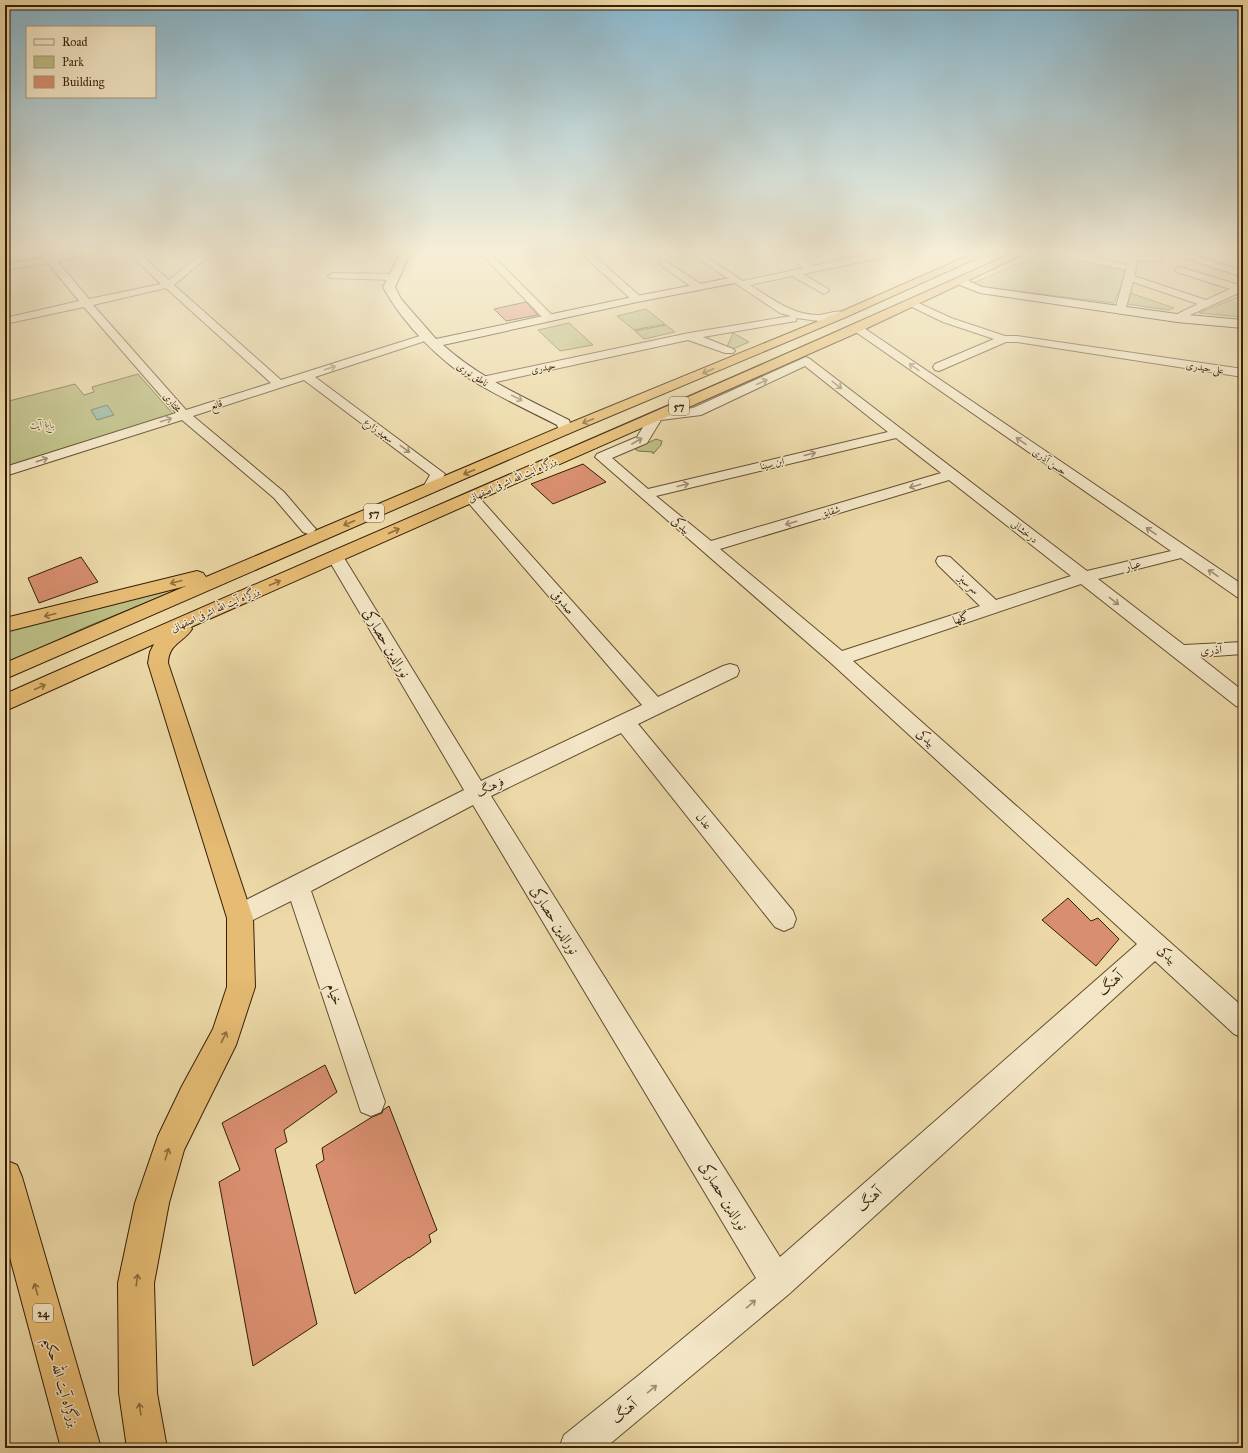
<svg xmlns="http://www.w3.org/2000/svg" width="1248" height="1453" viewBox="0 0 1248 1453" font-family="'IM FELL Great Primer',Amiri,serif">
  <rect width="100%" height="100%" fill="#ecd9a7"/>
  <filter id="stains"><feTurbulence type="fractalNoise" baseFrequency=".005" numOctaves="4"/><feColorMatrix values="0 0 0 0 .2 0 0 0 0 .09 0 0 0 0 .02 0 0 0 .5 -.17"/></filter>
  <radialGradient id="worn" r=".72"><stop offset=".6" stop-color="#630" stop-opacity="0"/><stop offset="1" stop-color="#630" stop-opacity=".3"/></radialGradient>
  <g fill="#bcbe84" stroke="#786e46">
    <path d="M1041,254h19l68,15 -14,34 -130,-16 -11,-4z"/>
    <path d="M1130,293l44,15 -6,2 -41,-6z"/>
    <path d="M1243,295v22l-44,-4z"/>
    <path d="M646,309l19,15 -31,6 -17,-14z"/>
    <path d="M569,323l24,22 -33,6 -22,-21z"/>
    <path d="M666,325l9,7 -31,7 -9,-8z"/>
    <path d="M733,333l16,9 -16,7 -6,-2z"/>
    <path d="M138,374l35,40 -168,53v-65l70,-18 9,11 10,-3 -2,-5z"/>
    <path d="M656,439l6,2 -1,4 -8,9v-2l-15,-1 -3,-2z"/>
    <path d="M211,576l-125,51 -81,37v-36z"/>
  </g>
  <path fill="#99baa5" stroke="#717c66" d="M107,405l7,10 -17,5 -6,-10z"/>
  <g fill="#d88f6f" stroke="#351e08">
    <path d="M526,302l12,13 -32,6 -12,-12z"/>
    <path d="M583,464l23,18 -53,22 -22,-20z"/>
    <path d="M81,557l17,25 -59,21 -11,-25z"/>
    <path d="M1068,898l23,23 7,-3 21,21 -23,27 -54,-46z"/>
    <path d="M325,1065l12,27 -53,38 3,12 -12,7 42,175 -64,42 -34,-184 21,-12 -18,-47z"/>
    <path d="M389,1106l48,124 -8,5 2,7 -22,16v-1l-54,37 -39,-129 8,-5 -2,-12 50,-31 10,-4 1,-3z"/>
  </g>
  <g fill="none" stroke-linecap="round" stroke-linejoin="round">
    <defs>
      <g id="street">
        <path d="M42,254h9l2,3 11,-3h18l-1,2 -24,5 32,38 72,-15 -31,-30h10l29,26 32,-26h10l-37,31 107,95 142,-45h8l2,2 -2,2 -116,38 130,97 -11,18 -5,1 -5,-1 -2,-3 8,-14 -126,-95 -111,36 91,76 29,34 3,3 -3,3 -5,2 -5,-2 -29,-34 -92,-78 -177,56v-9l171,-54 -92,-106 -79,17v-6l74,-17 -31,-38 -43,7v-6l39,-6zM166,288l105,95 -85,27 -93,-105z"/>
        <path d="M481,254h10l62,62 1,2 -1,2h-8z"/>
        <path d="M582,254h10l49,43 1,2 -1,2h-8z"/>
        <path d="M691,254h11l41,27 61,-13 -21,-14h11l20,12 55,-12h19l-4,3 -81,17 25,15 1,2 -5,3 -32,-18 -42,9c21,13 42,30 68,30 8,0 23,-8 29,0l-5,3h-10l-13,3 -23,-3v3l-93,16 30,12 2,2 -2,2h-8l-37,-13 -206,45 -4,-1 -2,-3 2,-3 4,-1 207,-44 102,-17 -11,-3z"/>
        <path d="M1062,254h18l47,11 3,-11 28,3 5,3 -2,2 -23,-2 -4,16 72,24 24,-11 -53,-17 -2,-2 5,-3 59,18 4,-1v7l-66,30 -5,-3 1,-2 25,-12 -65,-22 -8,29 -5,3 -5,-3 11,-41 -60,-13z"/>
        <path d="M1180,254h11l52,17v6l-62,-20z"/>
        <path d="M664,260l38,25 1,2 -1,2h-8l-33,-24 -2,-2 2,-2z"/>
        <path d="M333,273l60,1 5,3 -5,3 -63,-2 -2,-2z"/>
        <path d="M912,300l39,18 54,18h12l226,33v8l-226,-35h-11l-67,29 -4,-1 -2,-3 2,-3 59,-25 -51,-17 -35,-17 -1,-2z"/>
        <path d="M857,325l4,1 382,259v14l-6,-2 -56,-39 -83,21 86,66 59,-3v12l-43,3 43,34v17l-7,-2 -155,-122 -228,77 390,346v31l-9,-4 -79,-73 -366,333 -184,154h-46l5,-13 75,-60 117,-97 -283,-473 -162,86 74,211 -4,10 -10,4 -10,-4 -70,-211 -38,19 -9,-3 -3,-8 3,-8 220,-111 -137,-233 2,-4 6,-1 6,1 140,228 161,-76 -176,-205 -2,-3 2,-3 5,-1 5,1 182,203 65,-31 7,-2 7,2 2,5 -2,5 -99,48 155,187 3,8 -3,8 -9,4 -9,-4 -154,-194 -130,63 289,461 357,-313 -305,-280 -237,-207 2,-3 40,-17 14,-23 42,-6 113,-51 4,2 277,212 84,-20 -318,-221 -1,-2 1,-2zM805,366l83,66 -240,57 -36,-31 35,-15 14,-23 40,-5zM896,438l45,35 -230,68 -55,-45zM949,480l122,96 -75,24 -46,-43 -6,-1 -6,1 -2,4 2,4 42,41 -138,45 -122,-102z"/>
      </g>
      <g id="secondary">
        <path d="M400,254h10l-15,33 6,12 35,40 201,-43 98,-19 5,3 -5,3 -98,19 -194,43c38,34 81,52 126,75l3,10 -2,3 -5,1 -5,-1 -3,-8c-26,-13 -53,-26 -79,-41 -36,-20 -75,-60 -95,-97z"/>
        <path d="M963,275l4,1 2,5 13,6 195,27 66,6v8l-66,-6 -197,-29 -20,-8 -2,-7z"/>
      </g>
      <g id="highway">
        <path d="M972,254h14l-140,63 -276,116 -565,246v-16l181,-77 -181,46v-14l192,-47 6,2 3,4 354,-150 278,-114z"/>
        <path d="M1010,254h14l-163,77 -670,296 1,2c-9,14 -23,14 -24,34l85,255 2,69 -19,58 -52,105 -15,53 -15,80 3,110 10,55h-40l-8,-55 -1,-110 17,-80 23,-67 24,-50 31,-57 14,-42v-69l-79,-255 2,-11 4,-8 -149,67v-17c334,-148 672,-289 1005,-440z"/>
        <path d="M5,1160l12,5 5,12 79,271h-40l-56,-209z"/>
      </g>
    </defs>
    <use href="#street" stroke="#634d30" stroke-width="2"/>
    <use href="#secondary" stroke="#351e08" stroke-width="2"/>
    <use href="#highway" stroke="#351e08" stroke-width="2"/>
    <use href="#street" fill="#f3e6c6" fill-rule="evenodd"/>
    <use href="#secondary" fill="#f3e6c6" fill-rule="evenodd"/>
    <use href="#highway" fill="#e6bc74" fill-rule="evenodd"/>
  </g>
  <defs><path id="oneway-shaft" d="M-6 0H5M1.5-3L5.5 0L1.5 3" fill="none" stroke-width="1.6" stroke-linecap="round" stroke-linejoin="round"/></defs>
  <g stroke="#9e8c70">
    <use href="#oneway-shaft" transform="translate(914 367) rotate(-145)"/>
    <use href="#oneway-shaft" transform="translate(330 368) rotate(-18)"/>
    <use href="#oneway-shaft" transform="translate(762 382) rotate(-25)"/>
    <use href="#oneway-shaft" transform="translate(837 385) rotate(38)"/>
    <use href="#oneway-shaft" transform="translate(517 398) rotate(27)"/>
    <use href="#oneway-shaft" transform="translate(166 420) rotate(-18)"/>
    <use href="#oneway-shaft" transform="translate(637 441) rotate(-30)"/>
    <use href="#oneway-shaft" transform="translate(1021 441) rotate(-145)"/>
    <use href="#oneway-shaft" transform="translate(405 449) rotate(37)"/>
    <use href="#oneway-shaft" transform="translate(810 454) rotate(-14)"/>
    <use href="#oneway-shaft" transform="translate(42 460) rotate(-18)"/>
    <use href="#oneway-shaft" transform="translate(683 485) rotate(-14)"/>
    <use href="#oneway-shaft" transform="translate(915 486) rotate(163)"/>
    <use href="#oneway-shaft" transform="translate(791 523) rotate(163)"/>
    <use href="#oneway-shaft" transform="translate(1151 531) rotate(-145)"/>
    <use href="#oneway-shaft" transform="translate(1213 573) rotate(-146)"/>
    <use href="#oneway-shaft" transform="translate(1114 601) rotate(38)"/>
    <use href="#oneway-shaft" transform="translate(751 1304) rotate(-41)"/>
    <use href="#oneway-shaft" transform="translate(652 1389) rotate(-39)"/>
  </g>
  <g stroke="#8e6d3e">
    <use href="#oneway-shaft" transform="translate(708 371) rotate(157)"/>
    <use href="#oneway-shaft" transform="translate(588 421) rotate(158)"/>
    <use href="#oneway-shaft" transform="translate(469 472) rotate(157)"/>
    <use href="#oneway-shaft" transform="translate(349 523) rotate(157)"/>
    <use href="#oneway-shaft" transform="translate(394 531) rotate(-24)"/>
    <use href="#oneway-shaft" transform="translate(176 582) rotate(165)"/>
    <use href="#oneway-shaft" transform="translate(275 583) rotate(-23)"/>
    <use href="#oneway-shaft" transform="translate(50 615) rotate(166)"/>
    <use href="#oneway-shaft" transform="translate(40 687) rotate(-24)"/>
    <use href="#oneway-shaft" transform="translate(224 1037) rotate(-65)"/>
    <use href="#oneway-shaft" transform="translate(167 1154) rotate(-72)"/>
    <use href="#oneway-shaft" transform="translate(137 1280) rotate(-82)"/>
    <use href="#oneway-shaft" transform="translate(36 1289) rotate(-106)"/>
    <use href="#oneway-shaft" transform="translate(140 1409) rotate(-99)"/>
  </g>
  <linearGradient id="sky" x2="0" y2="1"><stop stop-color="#88b6cd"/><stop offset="0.55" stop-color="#f6eed7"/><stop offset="1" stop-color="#f6eed7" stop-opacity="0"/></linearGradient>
  <rect width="1248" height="458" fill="url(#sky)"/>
  <g text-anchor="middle" stroke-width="3" stroke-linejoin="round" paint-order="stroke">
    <g font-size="10" fill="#351e08" stroke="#f3e6c6">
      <text transform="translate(543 367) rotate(-12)" y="4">حیدری</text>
      <text transform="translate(1205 367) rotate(9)" y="4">علی حیدری</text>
      <text transform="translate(473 374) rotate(33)" y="4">ناطق نوری</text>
      <text transform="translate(173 402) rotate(49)" y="4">مختاری</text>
      <text transform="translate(216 404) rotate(-18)" y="4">قانع</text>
      <text transform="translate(379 430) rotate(37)" y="4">سعید زارع</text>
      <text transform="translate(1050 461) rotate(35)" y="4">حسن آذری</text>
      <text transform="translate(772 463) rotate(-14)" y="4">ابن سینا</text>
      <text transform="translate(512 479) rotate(-24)" y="4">بزرگراه آیت الله اشرفی اصفهانی</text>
      <text transform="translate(830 511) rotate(-17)" y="4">شقایق</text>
      <text transform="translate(1025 531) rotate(38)" y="4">درخشانی</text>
      <text transform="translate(215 609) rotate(-24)" y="4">بزرگراه آیت الله اشرفی اصفهانی</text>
    </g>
    <g font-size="10" font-style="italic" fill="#5e4e2d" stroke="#f3e6c6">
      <text x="42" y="428">باغ آیت</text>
    </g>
    <g fill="#f3e6c6" stroke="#6e5a41" stroke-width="1">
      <rect x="669" y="397" width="20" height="18" rx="3"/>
      <rect x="364" y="504" width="20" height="18" rx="3"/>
      <rect x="33" y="1304" width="20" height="18" rx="3"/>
    </g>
    <g font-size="11" font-weight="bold" fill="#351e08">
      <text x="679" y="410">57</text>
      <text x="374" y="517">57</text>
      <text x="43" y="1317">24</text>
    </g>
    <g font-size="12" fill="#351e08" stroke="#f3e6c6">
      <text transform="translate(681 525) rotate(41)" y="4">بیدکی</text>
      <text transform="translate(1133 565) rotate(-14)" y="4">عیار</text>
      <text transform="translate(969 584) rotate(43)" y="4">سرسبز</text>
      <text transform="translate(563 602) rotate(49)" y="4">صدوقی</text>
      <text transform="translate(961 618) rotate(-19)" y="4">گلها</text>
      <text transform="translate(1211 650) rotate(-3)" y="4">آذری</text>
      <text transform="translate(926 738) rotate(42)" y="4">بیدکی</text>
      <text transform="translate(490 787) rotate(-26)" y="4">فرهنگ</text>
      <text transform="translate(704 821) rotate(51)" y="4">عدل</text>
      <text transform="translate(1167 955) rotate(43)" y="4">بیدکی</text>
    </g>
    <g font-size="14" fill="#351e08" stroke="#f3e6c6">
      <text transform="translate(387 643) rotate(59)" y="5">نورالدین حصارکی</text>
      <text transform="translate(555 920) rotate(58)" y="5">نورالدین حصارکی</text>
      <text transform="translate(1110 983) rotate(-42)" y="5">آهنگ</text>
      <text transform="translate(335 994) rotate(71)" y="5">خیام</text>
      <text transform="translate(724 1196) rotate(58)" y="5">نورالدین حصارکی</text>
      <text transform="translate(869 1199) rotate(-42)" y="5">آهنگ</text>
      <text transform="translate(62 1382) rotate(74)" y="5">بزرگراه آیت الله حکیم</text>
      <text transform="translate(624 1411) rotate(-39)" y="5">آهنگ</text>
    </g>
  </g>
  <rect width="1248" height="1453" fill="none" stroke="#ecd9a7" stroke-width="20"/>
  <rect x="6" y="6" width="1236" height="1441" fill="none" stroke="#351e08" stroke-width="2"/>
  <rect x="10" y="10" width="1228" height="1433" fill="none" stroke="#351e08"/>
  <rect x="26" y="26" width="130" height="72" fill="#f3e6c6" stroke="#a7967a"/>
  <rect x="34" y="39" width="20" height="6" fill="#f3e6c6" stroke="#a7967a"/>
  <text x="62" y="46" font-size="12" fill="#351e08">Road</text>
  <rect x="34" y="56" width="20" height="12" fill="#bcbe84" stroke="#a7967a"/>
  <text x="62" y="66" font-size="12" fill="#351e08">Park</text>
  <rect x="34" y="76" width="20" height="12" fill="#d88f6f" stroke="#a7967a"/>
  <text x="62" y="86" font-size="12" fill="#351e08">Building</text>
  <rect width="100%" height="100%" filter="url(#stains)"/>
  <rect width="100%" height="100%" fill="url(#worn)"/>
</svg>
